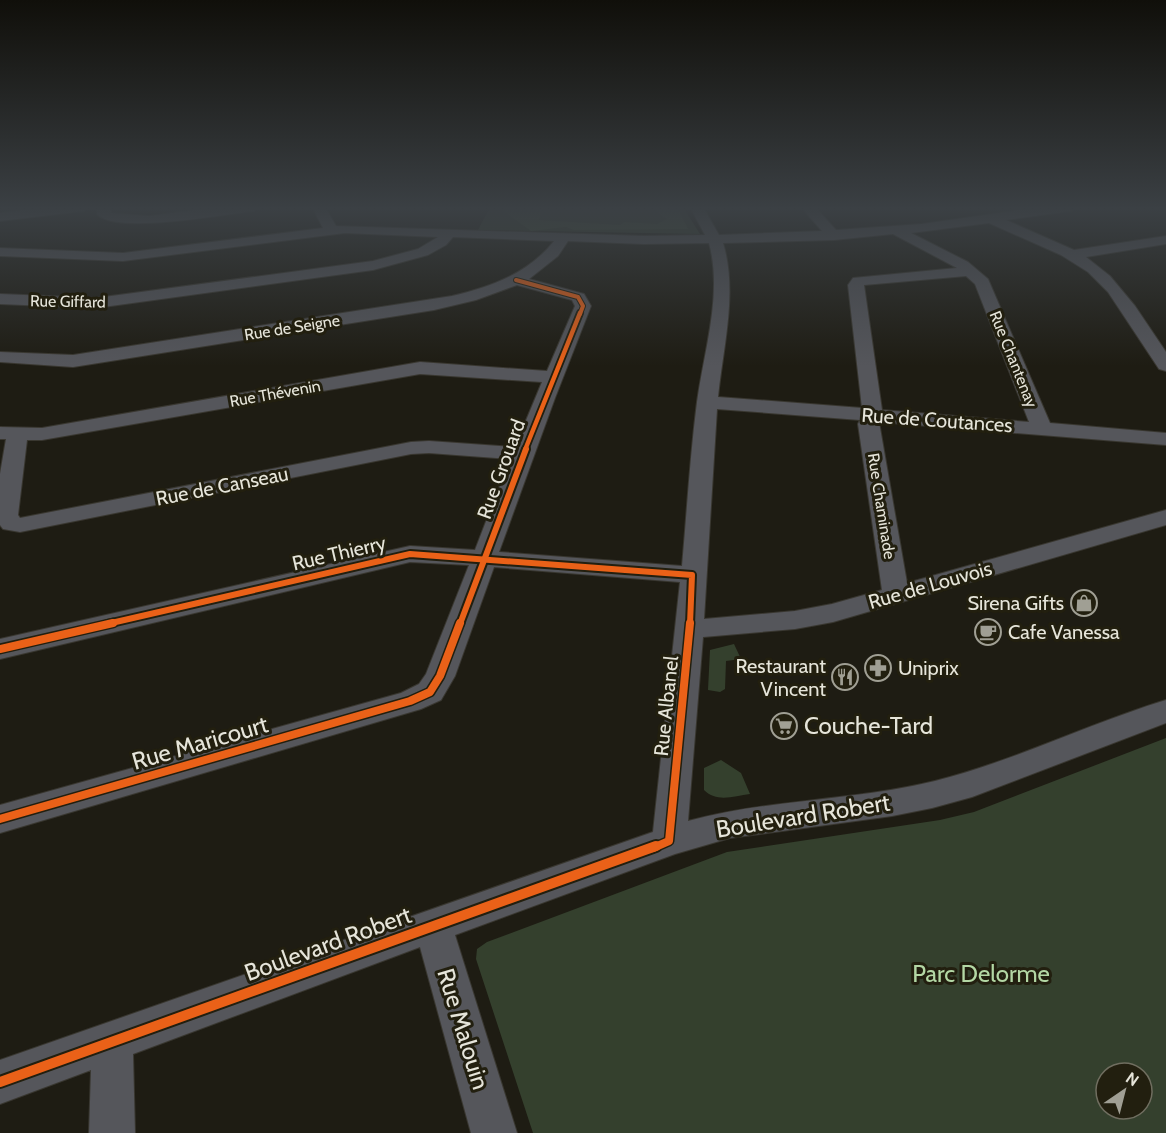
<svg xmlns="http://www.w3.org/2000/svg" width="1166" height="1133" viewBox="0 0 1166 1133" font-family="Cabin,sans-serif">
  <rect width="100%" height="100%" fill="#1e1c13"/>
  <g fill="#34402d" fill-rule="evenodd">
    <path d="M490,207h193l17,27 -222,-4z"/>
    <path d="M734,644l7,15 -15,2 -1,28 -5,3 -12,-2 2,-40z"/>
    <path d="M1166,738v395h-633l-57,-174 1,-10 10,-7 240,-90 213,-32 34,-8zM1106,1073h36v36h-36z"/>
    <path d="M721,760l20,13 9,21c-16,2 -33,9 -46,-4v-22z"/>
  </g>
  <path fill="#415239" d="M498,207h44l-3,13 81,5 4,-3 33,2 10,-5 -9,-6 -1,-6h20l11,22 -114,1 -8,-3 -35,4z"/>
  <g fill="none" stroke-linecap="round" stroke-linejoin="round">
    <defs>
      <g id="minor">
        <path d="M48,207h42l-6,4 -84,10v-8z"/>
        <path d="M97,207h14v6l38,3 70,-9h41l-6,4c-28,3 -139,24 -157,3z"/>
        <path d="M312,207h13l11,19 308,10 61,-1 -15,-28h13l16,28 103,-4 -21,-24h14l21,23 86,-6 119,-17h36l-6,4 -65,9 68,30 92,-14v8l-80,13 24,19 25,30 31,46v19l-7,-2 -51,-77 -20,-20 -27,-17 -72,-32 -78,10 57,29 20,17 62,144 116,10v12l-287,-23 28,161 259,-73v15l-333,97 -38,7 -92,8 -15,184c81,-22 166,-20 247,-40 79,-20 153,-57 231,-81v23l-194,74 -40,11 -40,8 -162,22 -55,16 -220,81 62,198h-46l-51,-186 -287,107 2,79h-46l2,-63 -91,34v-44l653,-228 27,-250 -186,-15 -39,109 -14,24 -20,9 -421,124v-28l401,-112 18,-9 7,-10 43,-109 -59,-3 -410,97v-20l410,-93 65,4 35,-91 -81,-6 -18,1 -391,78 -17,-3 -3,-4v-51l6,-35h-6v-12l42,1 378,-66 127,9 28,-65 -3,-6 -55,-15 -41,15 -42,10 -361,57 -73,-5v-10l73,3 379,-59c39,-9 77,-23 102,-55l-101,-4 -7,8 -18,10 -55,15 -277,38 -96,-4v-10l96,4 277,-37 45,-12 20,-12 -93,-4 -222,28 -123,-5v-8l123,5 200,-25zM893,234l64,34 -104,10 -5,7 14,123 -144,-11c5,-50 20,-105 5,-154l111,-3zM568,241l76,3 65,-1c14,51 -5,107 -12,159 -7,54 -10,109 -15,164l-183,-14 56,-154 36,-92 -7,-12 -55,-15 29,-23zM966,276l9,8 54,138 -147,-12 -18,-125zM420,374l122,8 -27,65 -86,-6 -18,1 -391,76 -2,-3 9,-75h15zM717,409l143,11 -2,4 24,166 -50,14 -37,7 -91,8z"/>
      </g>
    </defs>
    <use href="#minor" stroke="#393730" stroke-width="2"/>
    <use href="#minor" fill="#55565b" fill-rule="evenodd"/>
    <defs>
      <path id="cycleway-far4" d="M516,280l62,17 5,9 -3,8"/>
      <path id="cycleway-far3" d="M525,450l55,-137"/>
      <g id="cycleway-far2">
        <path d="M107,624l303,-70 282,21 -2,49"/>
        <path d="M460,624l66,-175"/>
      </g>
      <g id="cycleway-far1">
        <path d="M0,649l113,-26"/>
        <path d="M0,819l410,-118 20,-9 10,-16 20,-53"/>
        <path d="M653,848l16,-7 21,-218"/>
      </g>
      <path id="cycleway" d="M0,1082l656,-236"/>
    </defs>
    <use href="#cycleway-far4" stroke="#221f0f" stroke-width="6"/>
    <use href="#cycleway-far3" stroke="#221f0f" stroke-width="8"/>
    <use href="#cycleway-far2" stroke="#221f0f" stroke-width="10"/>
    <use href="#cycleway-far1" stroke="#221f0f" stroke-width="11"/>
    <use href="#cycleway" stroke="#221f0f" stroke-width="14"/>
    <use href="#cycleway-far4" stroke="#ea6118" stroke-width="4"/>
    <use href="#cycleway-far3" stroke="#ea6118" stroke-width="4.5"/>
    <use href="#cycleway-far2" stroke="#ea6118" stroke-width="6"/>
    <use href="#cycleway-far1" stroke="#ea6118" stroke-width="8"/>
    <use href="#cycleway" stroke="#ea6118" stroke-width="10"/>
  </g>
  <linearGradient id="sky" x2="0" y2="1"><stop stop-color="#100f0a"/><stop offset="0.57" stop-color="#3b4044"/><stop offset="1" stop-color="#3b4044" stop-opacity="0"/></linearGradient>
  <rect width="1166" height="366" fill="url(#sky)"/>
  <defs>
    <symbol id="shop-ring" viewBox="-11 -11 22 22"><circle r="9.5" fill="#221f0f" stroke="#a09f94" stroke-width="1.5"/><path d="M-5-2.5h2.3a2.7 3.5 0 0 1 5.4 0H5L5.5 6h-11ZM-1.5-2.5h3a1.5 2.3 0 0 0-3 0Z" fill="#a09f94"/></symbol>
    <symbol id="cafe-ring" viewBox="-11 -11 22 22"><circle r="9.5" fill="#221f0f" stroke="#a09f94" stroke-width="1.5"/><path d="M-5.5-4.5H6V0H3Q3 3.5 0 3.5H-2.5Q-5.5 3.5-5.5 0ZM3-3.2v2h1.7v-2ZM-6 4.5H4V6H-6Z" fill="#a09f94"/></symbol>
    <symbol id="pharmacy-ring" viewBox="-11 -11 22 22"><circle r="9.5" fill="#221f0f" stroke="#a09f94" stroke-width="1.5"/><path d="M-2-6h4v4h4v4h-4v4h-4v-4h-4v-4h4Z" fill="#a09f94"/></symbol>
    <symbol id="restaurant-ring" viewBox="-11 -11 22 22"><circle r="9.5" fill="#221f0f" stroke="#a09f94" stroke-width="1.5"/><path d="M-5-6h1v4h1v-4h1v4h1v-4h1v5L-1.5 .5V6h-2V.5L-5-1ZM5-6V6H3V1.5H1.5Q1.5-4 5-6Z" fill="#a09f94"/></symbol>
    <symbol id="supermarket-ring" viewBox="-11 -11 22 22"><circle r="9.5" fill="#221f0f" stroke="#a09f94" stroke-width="1.5"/><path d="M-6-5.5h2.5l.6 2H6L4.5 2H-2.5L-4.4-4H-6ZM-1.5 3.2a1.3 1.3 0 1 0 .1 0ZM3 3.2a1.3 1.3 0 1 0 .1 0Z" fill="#a09f94"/></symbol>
  </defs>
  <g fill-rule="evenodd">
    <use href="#shop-ring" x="1069" y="588" width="30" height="30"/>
    <use href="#cafe-ring" x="973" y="617" width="30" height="30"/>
    <use href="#pharmacy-ring" x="863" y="653" width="30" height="30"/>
    <use href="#restaurant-ring" x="830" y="662" width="30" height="30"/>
    <use href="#supermarket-ring" x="769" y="711" width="30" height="30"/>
  </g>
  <g text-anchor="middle" stroke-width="6" stroke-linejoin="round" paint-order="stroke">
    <g font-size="16" fill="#e6e5da" stroke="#221f0f">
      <text transform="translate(68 301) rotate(1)" y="6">Rue Giffard</text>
      <text transform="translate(292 327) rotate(-9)" y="6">Rue de Seigne</text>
      <text transform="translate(1014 359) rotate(68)" y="6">Rue Chantenay</text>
      <text transform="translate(275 393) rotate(-10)" y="6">Rue Thévenin</text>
      <text transform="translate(882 506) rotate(81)" y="6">Rue Chaminade</text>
    </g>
    <g font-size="20" fill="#e6e5da" stroke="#221f0f">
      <text transform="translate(937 420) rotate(4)" y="7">Rue de Coutances</text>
      <text transform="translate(501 469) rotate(-70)" y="7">Rue Grouard</text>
      <text transform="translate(222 486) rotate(-11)" y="7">Rue de Canseau</text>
      <text transform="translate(339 553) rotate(-13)" y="7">Rue Thierry</text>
      <text transform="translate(930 585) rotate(-16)" y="7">Rue de Louvois</text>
      <text transform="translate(666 706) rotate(-84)" y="7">Rue Albanel</text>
    </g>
    <g font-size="20" fill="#e6e5da" stroke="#221f0f" text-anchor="end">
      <text x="1064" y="610">Sirena Gifts</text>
      <text x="1008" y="639" text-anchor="start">Cafe Vanessa</text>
      <text x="826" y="673">Restaurant<tspan x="826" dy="23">Vincent</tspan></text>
      <text x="898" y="675" text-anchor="start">Uniprix</text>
    </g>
    <g font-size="24" fill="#e6e5da" stroke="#221f0f" text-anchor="start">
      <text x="804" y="734">Couche-Tard</text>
    </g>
    <g font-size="24" fill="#e6e5da" stroke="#221f0f">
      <text transform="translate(200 743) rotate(-16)" y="8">Rue Maricourt</text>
      <text transform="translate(803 816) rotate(-9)" y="8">Boulevard Robert</text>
      <text transform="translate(328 944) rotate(-20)" y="8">Boulevard Robert</text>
      <text transform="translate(463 1029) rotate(73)" y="8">Rue Malouin</text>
    </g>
    <g font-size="24" fill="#b3d7a4" stroke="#221f0f">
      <text x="981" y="982">Parc Delorme</text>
    </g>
  </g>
  <g transform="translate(1124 1091) rotate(35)"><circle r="28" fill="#221f0f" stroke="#706e60" stroke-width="1.5"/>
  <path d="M0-4.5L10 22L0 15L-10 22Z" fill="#a09f94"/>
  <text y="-9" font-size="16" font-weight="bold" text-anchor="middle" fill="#e6e5da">N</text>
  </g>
</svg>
